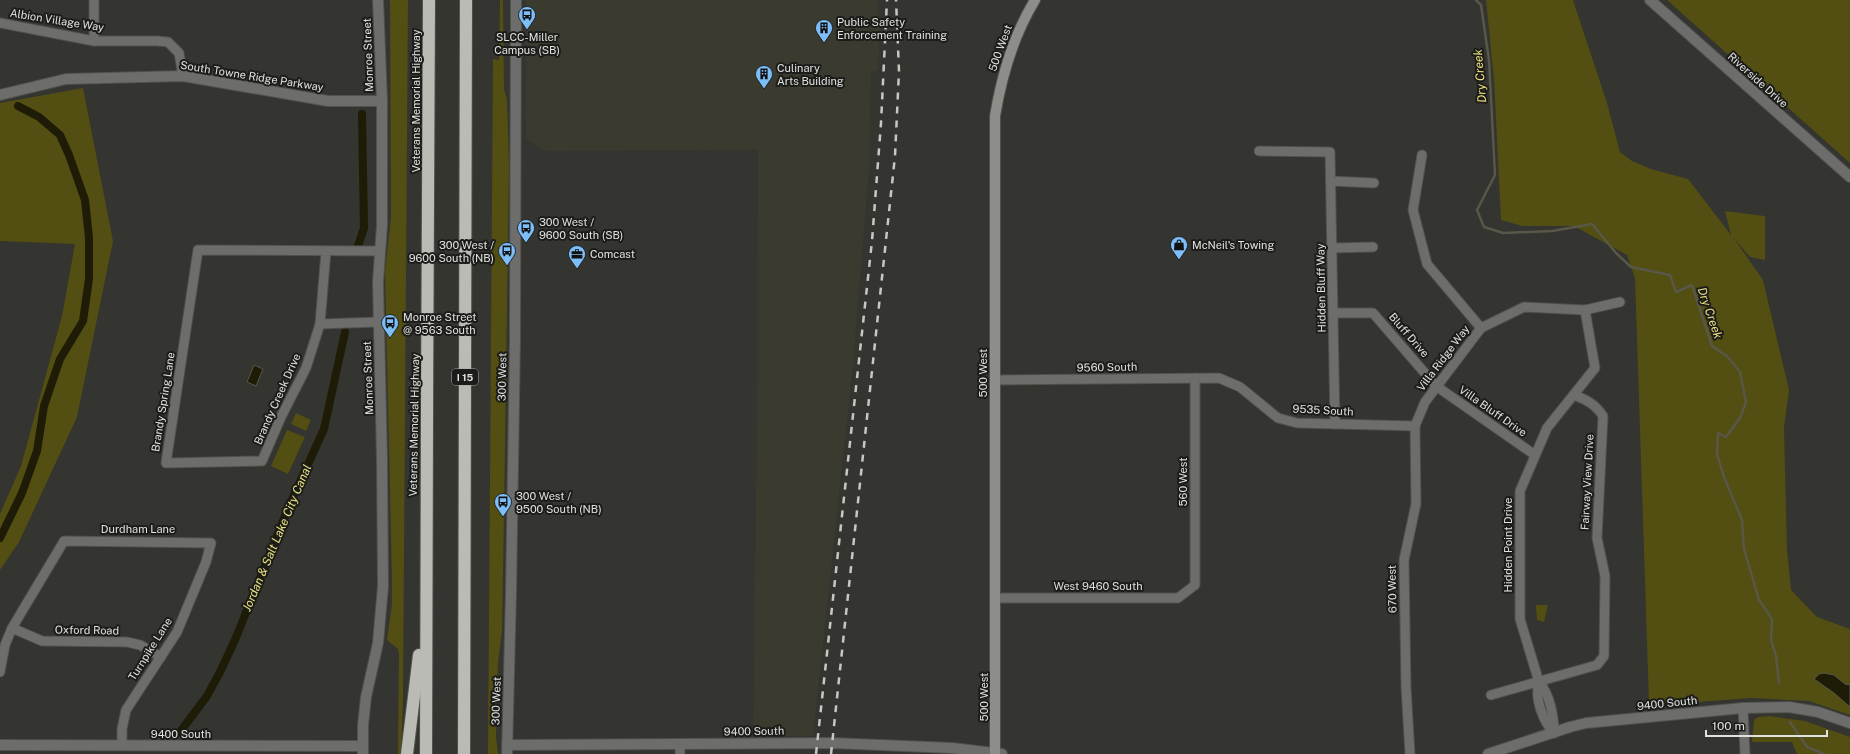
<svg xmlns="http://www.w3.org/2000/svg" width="1850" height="754" viewBox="0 0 1850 754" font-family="'Public Sans',sans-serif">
  <rect width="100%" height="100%" fill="#343430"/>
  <path fill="#3a3a2f" d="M526,0h351l3,31 -2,40h-7l-2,98 -16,196 -40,371h-60l4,-312 1,-274 -212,1 -20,-12z"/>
  <g fill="#534e12">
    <path d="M390,0h18l-5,696 -2,58h-3l1,-100 -1,-5 -11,-9 5,-36v-23l-7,-311 6,-52z"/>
    <path d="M500,0h3l1,89 3,10 2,66 -5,350 -2,116 -4,31 -2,75 2,17h-10l5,-695 6,1z"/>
    <path d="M1486,0h87l34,103 13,49 12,9 19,8 37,10 43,56 -6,-24 40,5v44l-15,-3 -17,-20 30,43 26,110 -5,38 3,121 4,41 26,27 33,12v86l-41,-14 -58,-3 -66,5h-36l-14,-425 -8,-23 -53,-29h-52l-21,-6 -7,-141z"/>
    <path d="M1667,0h183v163z"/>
    <path d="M83,88l30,153 -36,176 -58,125 -19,28v-56l21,-48 41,-150 13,-72 -75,-3v-138z"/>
    <path d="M296,413l15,7 -5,11 -15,-7z"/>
    <path d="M287,430l18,7 -17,37 -17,-8z"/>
    <path d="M1536,605h12l-4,17 -7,-2z"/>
    <path d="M1770,716l35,5 45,16v17h-53l-5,-12h-40l2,-22 4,-3z"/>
  </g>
  <g fill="#1e1c07" stroke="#585748">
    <path d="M254,365l9,4 -7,17 -9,-4z"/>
    <path d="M1824,673l10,2 11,9 5,1v22l-16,-14 -20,-14 5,-5z"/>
  </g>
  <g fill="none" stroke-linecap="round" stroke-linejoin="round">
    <g stroke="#585748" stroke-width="2.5">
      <path d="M1476,0l5,5 8,55 6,115 -18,35 7,17 19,6 49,-2 40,-7 24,29 15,14 39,8 6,17 16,-7 20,61 15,10 13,16 6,30 -6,16 -14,19 -8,-4 -1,21 7,23 18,43 2,29 15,51 13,19 -1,21 5,16 3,27"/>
      <path d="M1790,722l17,25 17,7"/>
    </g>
    <g stroke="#1e1c07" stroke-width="8">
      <path d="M358,246l6,-18 -2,-114"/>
      <path d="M0,538l22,-45 15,-42 7,-45 16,-47 23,-38 6,-42v-41l-4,-38 -16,-45 -9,-20 -21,-18 -21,-11"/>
      <path d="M180,732l27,-36 13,-24 15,-32 54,-134 35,-77 21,-97"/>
    </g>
    <defs>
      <g id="minor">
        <path d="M94,0v41"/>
        <path d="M0,23l94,18h63l11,1 11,11 4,23"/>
        <path d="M1259,151l71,1 5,272"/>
        <path d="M1422,155l-9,55 14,54 54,64"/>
        <path d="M1331,181l43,2"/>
        <path d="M1332,248l41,-1"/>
        <path d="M326,251l-6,73 -14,44 -25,49 -19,44 -96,2 32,-213 182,1"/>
        <path d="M1333,313h40l63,73 99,69"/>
        <path d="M320,324l58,-2"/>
        <path d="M996,380l223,-2 21,9 38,31 19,5 118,3"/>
        <path d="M996,598h182l17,-13v-207"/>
        <path d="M12,628l30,13 85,1 13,3 21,12"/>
        <path d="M0,672l5,-27 7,-17 52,-87 147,2 -5,19 -29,70 -51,78 -4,19v16"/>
        <path d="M1539,682c-5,16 4,39 15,51"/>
        <path d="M1491,695l106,-30 7,-9 1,-80 -8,-38 6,-122c-8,-12 -16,-16 -29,-21"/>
        <path d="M1743,708l2,46"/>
        <path d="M1554,733c0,-16 -4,-39 -15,-51l-19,-63v-128l27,-63 48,-60 -10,-58"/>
        <path d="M680,744v10"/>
        <path d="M1410,754l-4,-67 -2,-127 12,-56 -1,-78 10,-24 56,-74 43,-21 61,3 35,-8"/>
      </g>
      <g id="tertiary">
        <path d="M1650,0l200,177"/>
        <path d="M0,95l66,-16 117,-3 145,25h54"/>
        <path d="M0,745l363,1"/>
        <path d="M507,745l325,-2 120,5 50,6"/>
        <path d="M363,754v-29l3,-28 12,-54 5,-57 -1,-125 -4,-179 4,-57v-124l-4,-101"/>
        <path d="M507,754l4,-161 4,-254 1,-339"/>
        <path d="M1488,754l82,-27 16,-4 157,-15 46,-1 29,5 32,11"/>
      </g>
      <path id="secondary" d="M995,754v-638c7,-42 18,-80 40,-116"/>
      <g id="motorway">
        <path d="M407,754l12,-99"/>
        <path d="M426,754c-1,-251 3,-503 3,-754"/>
        <path d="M464,754l2,-754"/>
      </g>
    </defs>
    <use href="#minor" stroke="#50504c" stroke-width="11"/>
    <use href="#tertiary" stroke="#50504c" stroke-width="12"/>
    <use href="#secondary" stroke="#50504c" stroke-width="12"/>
    <use href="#motorway" stroke="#50504c" stroke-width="14"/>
    <use href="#minor" stroke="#6d6d6b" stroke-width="9"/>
    <use href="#tertiary" stroke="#6d6d6b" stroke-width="10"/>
    <use href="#secondary" stroke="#8d8d89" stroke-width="10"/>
    <use href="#motorway" stroke="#bbbbb6" stroke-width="12"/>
    <g stroke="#c7c7c4" stroke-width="2.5" stroke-dasharray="7 7" stroke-linecap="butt">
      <path d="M816,754l56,-513 9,-118 6,-123"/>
      <path d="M831,754l64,-598 4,-85 -3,-71"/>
    </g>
  </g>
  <defs>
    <symbol id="bus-pin" viewBox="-11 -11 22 30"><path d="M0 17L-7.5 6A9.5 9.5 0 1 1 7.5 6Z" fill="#7dbef9" stroke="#1c1c1a"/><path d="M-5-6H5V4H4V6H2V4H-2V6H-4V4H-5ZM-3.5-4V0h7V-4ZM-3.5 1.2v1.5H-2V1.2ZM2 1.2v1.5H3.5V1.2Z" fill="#111"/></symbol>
    <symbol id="building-pin" viewBox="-11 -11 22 30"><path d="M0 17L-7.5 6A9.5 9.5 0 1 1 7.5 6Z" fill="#7dbef9" stroke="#1c1c1a"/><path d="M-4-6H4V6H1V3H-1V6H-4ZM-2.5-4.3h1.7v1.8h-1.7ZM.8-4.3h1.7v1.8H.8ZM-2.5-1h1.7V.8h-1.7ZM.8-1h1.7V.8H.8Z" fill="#111"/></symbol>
    <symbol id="shop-pin" viewBox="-11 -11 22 30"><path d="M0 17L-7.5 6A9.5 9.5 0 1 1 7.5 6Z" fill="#7dbef9" stroke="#1c1c1a"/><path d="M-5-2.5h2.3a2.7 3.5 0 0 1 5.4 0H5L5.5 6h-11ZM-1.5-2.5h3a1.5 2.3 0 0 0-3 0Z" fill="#111"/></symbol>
    <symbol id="office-pin" viewBox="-11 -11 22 30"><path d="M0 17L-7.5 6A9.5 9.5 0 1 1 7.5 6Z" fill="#7dbef9" stroke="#1c1c1a"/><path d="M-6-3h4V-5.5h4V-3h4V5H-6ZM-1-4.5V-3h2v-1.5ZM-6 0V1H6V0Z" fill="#111"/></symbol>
  </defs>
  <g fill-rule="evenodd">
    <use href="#bus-pin" x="517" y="5" width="20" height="27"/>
    <use href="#building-pin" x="814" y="18" width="20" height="27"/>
    <use href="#building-pin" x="754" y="64" width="20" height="27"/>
    <use href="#bus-pin" x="516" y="218" width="20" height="27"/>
    <use href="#shop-pin" x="1169" y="235" width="20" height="27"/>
    <use href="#bus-pin" x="497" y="241" width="20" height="27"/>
    <use href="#office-pin" x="567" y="244" width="20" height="27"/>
    <use href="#bus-pin" x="380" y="313" width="20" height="27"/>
    <use href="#bus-pin" x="493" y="492" width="20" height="27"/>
  </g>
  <g text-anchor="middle" stroke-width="4" stroke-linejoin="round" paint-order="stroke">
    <rect fill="#1c1c1a" stroke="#a6a6a3" stroke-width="1" x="452" y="369" width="26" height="16" rx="3"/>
    <g font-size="10" font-weight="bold" fill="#e1e1de">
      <text x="465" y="381">I 15</text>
    </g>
    <g font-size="11" fill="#e1e1de" stroke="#1c1c1a">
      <text transform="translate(57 20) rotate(9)" y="4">Albion Village Way</text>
      <text transform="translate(1000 48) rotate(-70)" y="4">500 West</text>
      <text transform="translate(368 55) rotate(-92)" y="4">Monroe Street</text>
      <text transform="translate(252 76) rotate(9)" y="4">South Towne Ridge Parkway</text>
      <text transform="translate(1758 80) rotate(42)" y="4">Riverside Drive</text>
      <text transform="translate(416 101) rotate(-90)" y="4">Veterans Memorial Highway</text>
      <text transform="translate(1321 288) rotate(-91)" y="4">Hidden Bluff Way</text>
      <text transform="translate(1409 335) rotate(49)" y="4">Bluff Drive</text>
      <text transform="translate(1443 358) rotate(-53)" y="4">Villa Ridge Way</text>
      <text transform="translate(1107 367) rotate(-1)" y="4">9560 South</text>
      <text transform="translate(983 373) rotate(-90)" y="4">500 West</text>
      <text transform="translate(502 377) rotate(-89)" y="4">300 West</text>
      <text transform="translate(368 378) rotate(-92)" y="4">Monroe Street</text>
      <text transform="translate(277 399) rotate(-66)" y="4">Brandy Creek Drive</text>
      <text transform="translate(163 402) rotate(-81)" y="4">Brandy Spring Lane</text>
      <text transform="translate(1323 410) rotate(3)" y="4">9535 South</text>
      <text transform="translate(1493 411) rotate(35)" y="4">Villa Bluff Drive</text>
      <text transform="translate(414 425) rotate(-89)" y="4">Veterans Memorial Highway</text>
      <text transform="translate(1183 482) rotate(-90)" y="4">560 West</text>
      <text transform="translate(1587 482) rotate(-87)" y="4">Fairway View Drive</text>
      <text x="138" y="533">Durdham Lane</text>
      <text transform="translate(1508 545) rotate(-90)" y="4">Hidden Point Drive</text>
      <text x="1098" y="590">West 9460 South</text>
      <text transform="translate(1392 589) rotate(-91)" y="4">670 West</text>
      <text transform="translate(87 630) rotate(1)" y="4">Oxford Road</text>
      <text transform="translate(150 649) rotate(-58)" y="4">Turnpike Lane</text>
      <text transform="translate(984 697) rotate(-90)" y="4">500 West</text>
      <text transform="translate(496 701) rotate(-88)" y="4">300 West</text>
      <text transform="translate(1667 703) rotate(-6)" y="4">9400 South</text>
      <text transform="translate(754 731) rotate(-1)" y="4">9400 South</text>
      <text x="181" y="738">9400 South</text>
    </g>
    <g font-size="11" fill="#e1e1de" stroke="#1c1c1a" text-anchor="start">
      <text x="837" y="26">Public Safety<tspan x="837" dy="13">Enforcement Training</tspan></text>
      <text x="527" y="41" text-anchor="middle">SLCC-Miller<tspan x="527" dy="13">Campus (SB)</tspan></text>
      <text x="777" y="72">Culinary<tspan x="777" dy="13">Arts Building</tspan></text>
      <text x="539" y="226">300 West /<tspan x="539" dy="13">9600 South (SB)</tspan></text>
      <text x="494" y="249" text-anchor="end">300 West /<tspan x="494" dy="13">9600 South (NB)</tspan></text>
      <text x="1192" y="249">McNeil's Towing</text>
      <text x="590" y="258">Comcast</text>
      <text x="403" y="321">Monroe Street<tspan x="403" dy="13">@ 9563 South</tspan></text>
      <text x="516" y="500">300 West /<tspan x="516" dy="13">9500 South (NB)</tspan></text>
    </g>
    <g font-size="12" font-style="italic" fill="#e9e07f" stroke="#1c1c1a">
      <text transform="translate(1480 76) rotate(-95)" y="4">Dry Creek</text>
      <text transform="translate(1710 313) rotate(71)" y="4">Dry Creek</text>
      <text transform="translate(277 538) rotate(-67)" y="4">Jordan &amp; Salt Lake City Canal</text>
    </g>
  </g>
  <path d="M1706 730v6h121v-6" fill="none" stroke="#e1e1de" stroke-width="2"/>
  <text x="1712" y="730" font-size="12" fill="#e1e1de" stroke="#1c1c1a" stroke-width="3" paint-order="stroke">100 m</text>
</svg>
